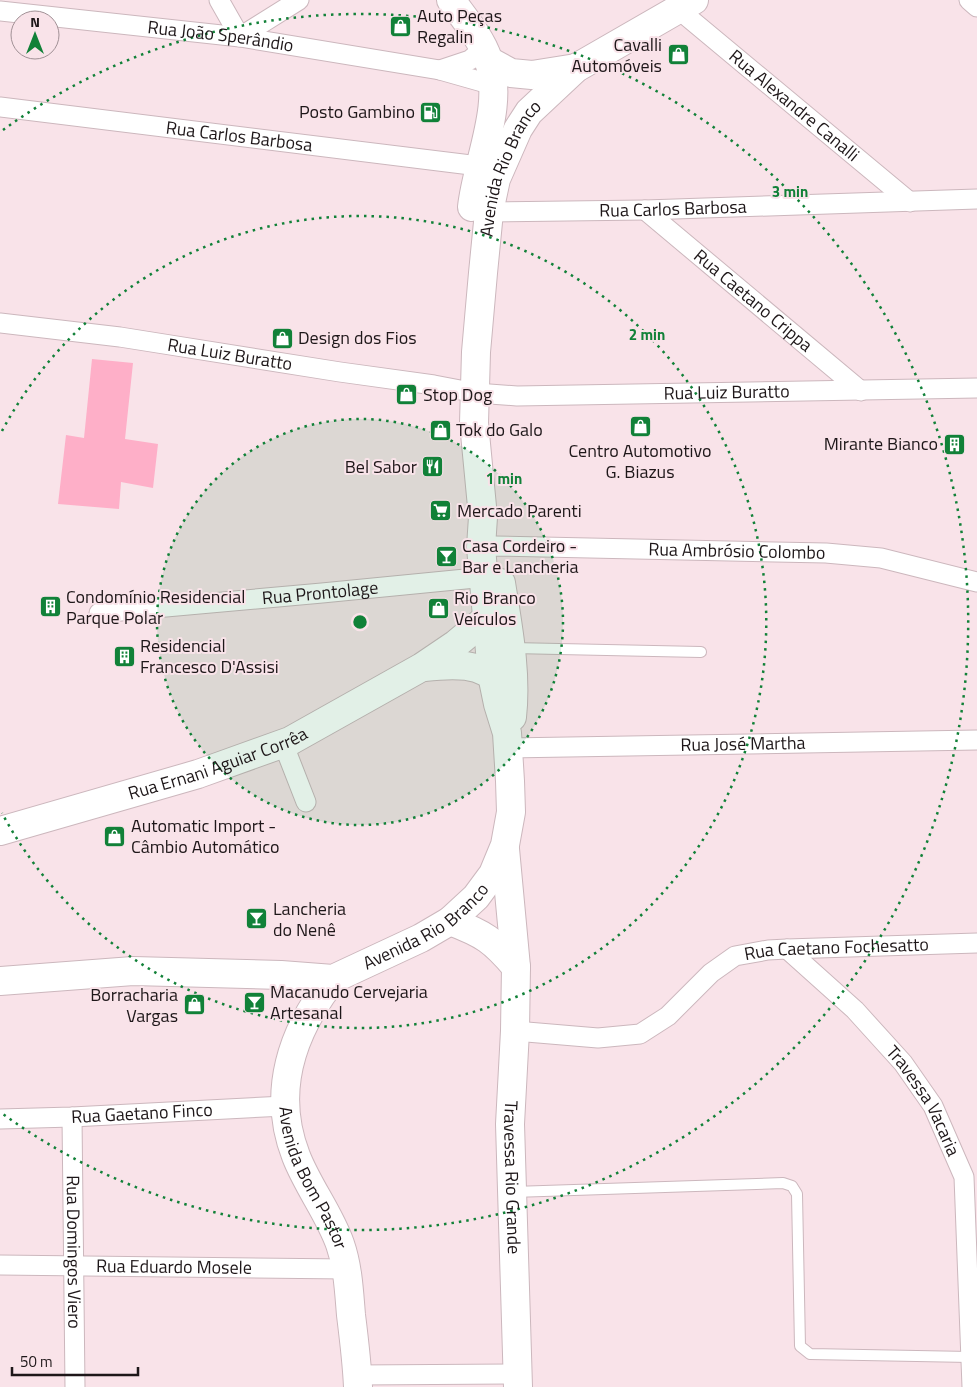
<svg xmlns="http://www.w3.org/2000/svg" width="977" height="1387" viewBox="0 0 977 1387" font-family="'Titillium Web',sans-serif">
  <rect width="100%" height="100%" fill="#f9e3e9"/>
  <path fill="#feafc8" d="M92,359l41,4 -8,76 33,5 -5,44 -32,-6 -2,27 -61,-5 8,-69 18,3z"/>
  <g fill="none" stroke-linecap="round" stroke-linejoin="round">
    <defs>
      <g id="service">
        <path d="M512,648l189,4"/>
        <path d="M513,1192l270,-9 9,3 5,8 3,152 10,8 160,3"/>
      </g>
      <g id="minor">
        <path d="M219,0l21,37 59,-37"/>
        <path d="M969,0l8,7"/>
        <path id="s1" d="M678,9l232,193"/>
        <path id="s2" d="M0,11l240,26 200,33 53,15"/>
        <path d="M440,70l30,-10 14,-12"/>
        <path id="s3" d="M0,107l479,59"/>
        <path id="s4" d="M645,210l216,181"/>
        <path id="s5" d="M489,212l156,-2 332,-11"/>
        <path id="s6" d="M0,323l120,14 220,35 94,13 42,8 41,3 460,-8"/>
        <path id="s7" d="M481,547l14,-1 331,7 55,5 96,24"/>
        <path id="s8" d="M99,613l223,-20 174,-17"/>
        <path d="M283,743l23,59"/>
        <path id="s9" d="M508,748l469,-8"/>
        <path id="s10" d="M787,949l68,61 48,53 30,43 31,71 8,210"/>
        <path id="s11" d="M515,1031l83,7 42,-4 28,-18 43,-43 24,-17 33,-6 19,-1 190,-6"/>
        <path id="s12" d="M72,1117l3,270"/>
        <path id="s13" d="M0,1119l72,-2 213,-11"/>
        <path id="s14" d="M0,1265l347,4"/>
        <path d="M357,1375l160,-1"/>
      </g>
      <g id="secondary">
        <path d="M451,0c13,18 30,38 37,59 17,45 -11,102 -16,148"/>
        <path d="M489,61l22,12 21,2 44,-7"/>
        <path d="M501,583c7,44 16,90 11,134"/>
        <path d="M424,667c27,-3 60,-6 78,19"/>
        <path id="s15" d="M0,831l198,-57 92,-33 132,-74 34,-23 31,-26"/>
        <path id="s16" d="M505,849l11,118 -1,64 -5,93 8,263"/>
        <path d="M450,921c34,13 43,19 66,46"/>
        <path id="s17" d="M333,979c-41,52 -62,113 -37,177 12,31 33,57 44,88 8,23 9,47 11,71 3,24 6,48 7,72"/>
        <path id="s18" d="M0,981l133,-10 148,4 52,4 88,-41 29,-17 26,-24 17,-23 12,-29 6,-33 -1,-31 -3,-48 -9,-29 -6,-29 -11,-128 2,-30 -9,-94 2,-71 7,-79 6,-61 7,-33 22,-50 11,-17 47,-44 118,-68"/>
      </g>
    </defs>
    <use href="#service" stroke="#ccb7bd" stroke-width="12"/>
    <use href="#minor" stroke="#ccb7bd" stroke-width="21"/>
    <use href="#secondary" stroke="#ccb7bd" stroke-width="30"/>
    <use href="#service" stroke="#fff" stroke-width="10"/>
    <use href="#minor" stroke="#fff" stroke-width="19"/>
    <use href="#secondary" stroke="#fff" stroke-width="28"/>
  </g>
  <circle cx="360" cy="622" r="203" fill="#118138" fill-opacity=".12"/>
  <g fill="none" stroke="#118138" stroke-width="2.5" stroke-dasharray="2.5 5">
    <circle cx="360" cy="622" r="203"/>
    <path d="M2 431A406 406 0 1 1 2 813"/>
    <path d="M3 130A608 608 0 1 1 3 1114"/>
  </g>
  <defs>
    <symbol id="shop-square" viewBox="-11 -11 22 22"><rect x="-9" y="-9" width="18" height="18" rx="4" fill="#118138" stroke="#f9e3e9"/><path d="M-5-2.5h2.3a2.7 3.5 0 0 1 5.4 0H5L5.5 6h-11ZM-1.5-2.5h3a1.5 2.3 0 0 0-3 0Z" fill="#fff"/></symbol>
    <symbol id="fuel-square" viewBox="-11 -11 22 22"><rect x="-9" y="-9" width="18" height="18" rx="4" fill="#118138" stroke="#f9e3e9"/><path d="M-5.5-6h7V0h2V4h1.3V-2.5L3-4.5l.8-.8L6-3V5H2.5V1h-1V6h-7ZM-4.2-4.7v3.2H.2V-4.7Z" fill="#fff"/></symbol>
    <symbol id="building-square" viewBox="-11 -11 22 22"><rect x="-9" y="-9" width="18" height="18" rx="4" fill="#118138" stroke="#f9e3e9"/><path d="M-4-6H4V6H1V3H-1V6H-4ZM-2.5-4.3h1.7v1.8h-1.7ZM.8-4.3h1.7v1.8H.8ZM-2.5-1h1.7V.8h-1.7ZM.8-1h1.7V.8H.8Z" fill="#fff"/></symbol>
    <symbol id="restaurant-square" viewBox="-11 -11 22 22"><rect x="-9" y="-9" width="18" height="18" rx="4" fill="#118138" stroke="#f9e3e9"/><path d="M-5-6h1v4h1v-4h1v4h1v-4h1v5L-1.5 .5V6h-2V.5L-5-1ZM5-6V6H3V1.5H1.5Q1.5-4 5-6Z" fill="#fff"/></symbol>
    <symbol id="supermarket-square" viewBox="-11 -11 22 22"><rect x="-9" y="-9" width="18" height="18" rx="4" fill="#118138" stroke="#f9e3e9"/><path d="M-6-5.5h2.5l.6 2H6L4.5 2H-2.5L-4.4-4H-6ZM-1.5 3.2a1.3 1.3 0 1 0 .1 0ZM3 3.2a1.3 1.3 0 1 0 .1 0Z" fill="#fff"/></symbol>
    <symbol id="bar-square" viewBox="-11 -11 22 22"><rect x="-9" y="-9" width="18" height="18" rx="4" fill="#118138" stroke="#f9e3e9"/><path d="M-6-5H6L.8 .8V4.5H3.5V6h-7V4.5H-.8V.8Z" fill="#fff"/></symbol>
  </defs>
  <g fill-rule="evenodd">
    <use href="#shop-square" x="388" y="14" width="25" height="25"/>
    <use href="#shop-square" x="666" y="42" width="25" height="25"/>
    <use href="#fuel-square" x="418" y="100" width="25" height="25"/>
    <use href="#shop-square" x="270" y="326" width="25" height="25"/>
    <use href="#shop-square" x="394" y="382" width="25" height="25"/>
    <use href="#shop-square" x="628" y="414" width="25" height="25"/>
    <use href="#shop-square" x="428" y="418" width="25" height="25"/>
    <use href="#building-square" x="942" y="432" width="25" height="25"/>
    <use href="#restaurant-square" x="420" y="454" width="25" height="25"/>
    <use href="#supermarket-square" x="428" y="498" width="25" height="25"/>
    <use href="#bar-square" x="434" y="544" width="25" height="25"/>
    <use href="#building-square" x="38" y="594" width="25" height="25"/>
    <use href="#shop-square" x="426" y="596" width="25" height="25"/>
    <use href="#building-square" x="112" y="644" width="25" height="25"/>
    <use href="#shop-square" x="102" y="824" width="25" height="25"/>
    <use href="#bar-square" x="244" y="906" width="25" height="25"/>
    <use href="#bar-square" x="242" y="990" width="25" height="25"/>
    <use href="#shop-square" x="182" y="992" width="25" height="25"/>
  </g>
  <g text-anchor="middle" stroke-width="4" stroke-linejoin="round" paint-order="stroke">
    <g font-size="18" fill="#1e1719" stroke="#f9e3e9" text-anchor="start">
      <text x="417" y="22">Auto Peças<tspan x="417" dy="21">Regalin</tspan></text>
      <text x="662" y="51" text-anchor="end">Cavalli<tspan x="662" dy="21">Automóveis</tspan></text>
      <text x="415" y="118" text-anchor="end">Posto Gambino</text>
      <text x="298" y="344">Design dos Fios</text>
      <text x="423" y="401">Stop Dog</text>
      <text x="456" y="436">Tok do Galo</text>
      <text x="938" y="450" text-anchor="end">Mirante Bianco</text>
      <text x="640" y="457" text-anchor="middle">Centro Automotivo<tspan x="640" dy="21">G. Biazus</tspan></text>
      <text x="417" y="473" text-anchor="end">Bel Sabor</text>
      <text x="457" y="517">Mercado Parenti</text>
      <text x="462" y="552">Casa Cordeiro -<tspan x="462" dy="21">Bar e Lancheria</tspan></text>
      <text x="66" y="603">Condomínio Residencial<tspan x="66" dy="21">Parque Polar</tspan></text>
      <text x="454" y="604">Rio Branco<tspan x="454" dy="21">Veículos</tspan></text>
      <text x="140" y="652">Residencial<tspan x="140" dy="21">Francesco D'Assisi</tspan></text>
      <text x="131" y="832">Automatic Import -<tspan x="131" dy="21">Câmbio Automático</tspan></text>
      <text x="273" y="915">Lancheria<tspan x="273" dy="21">do Nenê</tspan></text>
      <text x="270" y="998">Macanudo Cervejaria<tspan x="270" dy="21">Artesanal</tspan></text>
      <text x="178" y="1001" text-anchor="end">Borracharia<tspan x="178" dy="21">Vargas</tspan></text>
    </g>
    <g font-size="18" fill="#1e1719" stroke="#f9e3e9">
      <text dy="6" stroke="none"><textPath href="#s2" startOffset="222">Rua João Sperândio</textPath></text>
      <text dy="6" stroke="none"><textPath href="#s1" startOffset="151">Rua Alexandre Canalli</textPath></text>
      <text dy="6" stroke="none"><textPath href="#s3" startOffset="241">Rua Carlos Barbosa</textPath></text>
      <text dy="6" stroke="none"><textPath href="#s18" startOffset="1245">Avenida Rio Branco</textPath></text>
      <text dy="6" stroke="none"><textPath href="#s5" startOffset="184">Rua Carlos Barbosa</textPath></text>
      <text dy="6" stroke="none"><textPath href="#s4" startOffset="141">Rua Caetano Crippa</textPath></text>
      <text dy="6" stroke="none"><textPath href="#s6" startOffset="232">Rua Luiz Buratto</textPath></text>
      <text dy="6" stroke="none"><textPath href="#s6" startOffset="732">Rua Luiz Buratto</textPath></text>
      <text dy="6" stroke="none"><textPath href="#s7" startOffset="256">Rua Ambrósio Colombo</textPath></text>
      <text dy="6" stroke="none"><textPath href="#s8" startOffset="222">Rua Prontolage</textPath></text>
      <text dy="6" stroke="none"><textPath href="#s9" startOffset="235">Rua José Martha</textPath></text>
      <text dy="6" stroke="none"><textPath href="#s15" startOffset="228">Rua Ernani Aguiar Corrêa</textPath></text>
      <text dy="6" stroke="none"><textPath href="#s18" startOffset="441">Avenida Rio Branco</textPath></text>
      <text dy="6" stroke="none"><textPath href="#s11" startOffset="351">Rua Caetano Fochesatto</textPath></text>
      <text dy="6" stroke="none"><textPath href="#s10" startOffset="206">Travessa Vacaria</textPath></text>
      <text dy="6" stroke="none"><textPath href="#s13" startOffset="142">Rua Gaetano Finco</textPath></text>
      <text dy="6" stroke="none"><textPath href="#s16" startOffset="329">Travessa Rio Grande</textPath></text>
      <text dy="6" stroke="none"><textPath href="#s17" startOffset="216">Avenida Bom Pastor</textPath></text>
      <text dy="6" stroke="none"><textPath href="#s12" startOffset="135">Rua Domingos Viero</textPath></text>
      <text dy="6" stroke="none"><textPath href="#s14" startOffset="174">Rua Eduardo Mosele</textPath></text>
    </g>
  </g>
  <circle cx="360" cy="622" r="8" fill="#118138" stroke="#f9e3e9" stroke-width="2.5"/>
  <g font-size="15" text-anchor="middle" font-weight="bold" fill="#118138" stroke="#f9e3e9" stroke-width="4" stroke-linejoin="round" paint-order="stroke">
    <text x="790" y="197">3 min</text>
    <text x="647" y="340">2 min</text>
    <text x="504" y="484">1 min</text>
  </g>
  <g transform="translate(35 35)"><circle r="24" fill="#f9e3e9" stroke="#a19196"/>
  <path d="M0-4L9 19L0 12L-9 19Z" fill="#118138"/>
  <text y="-8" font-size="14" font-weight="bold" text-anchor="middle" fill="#1e1719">N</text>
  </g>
  <path d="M12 1367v8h126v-8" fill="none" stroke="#1e1719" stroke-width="2.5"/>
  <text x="20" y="1367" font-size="15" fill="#1e1719" stroke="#f9e3e9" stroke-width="4" paint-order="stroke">50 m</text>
</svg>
